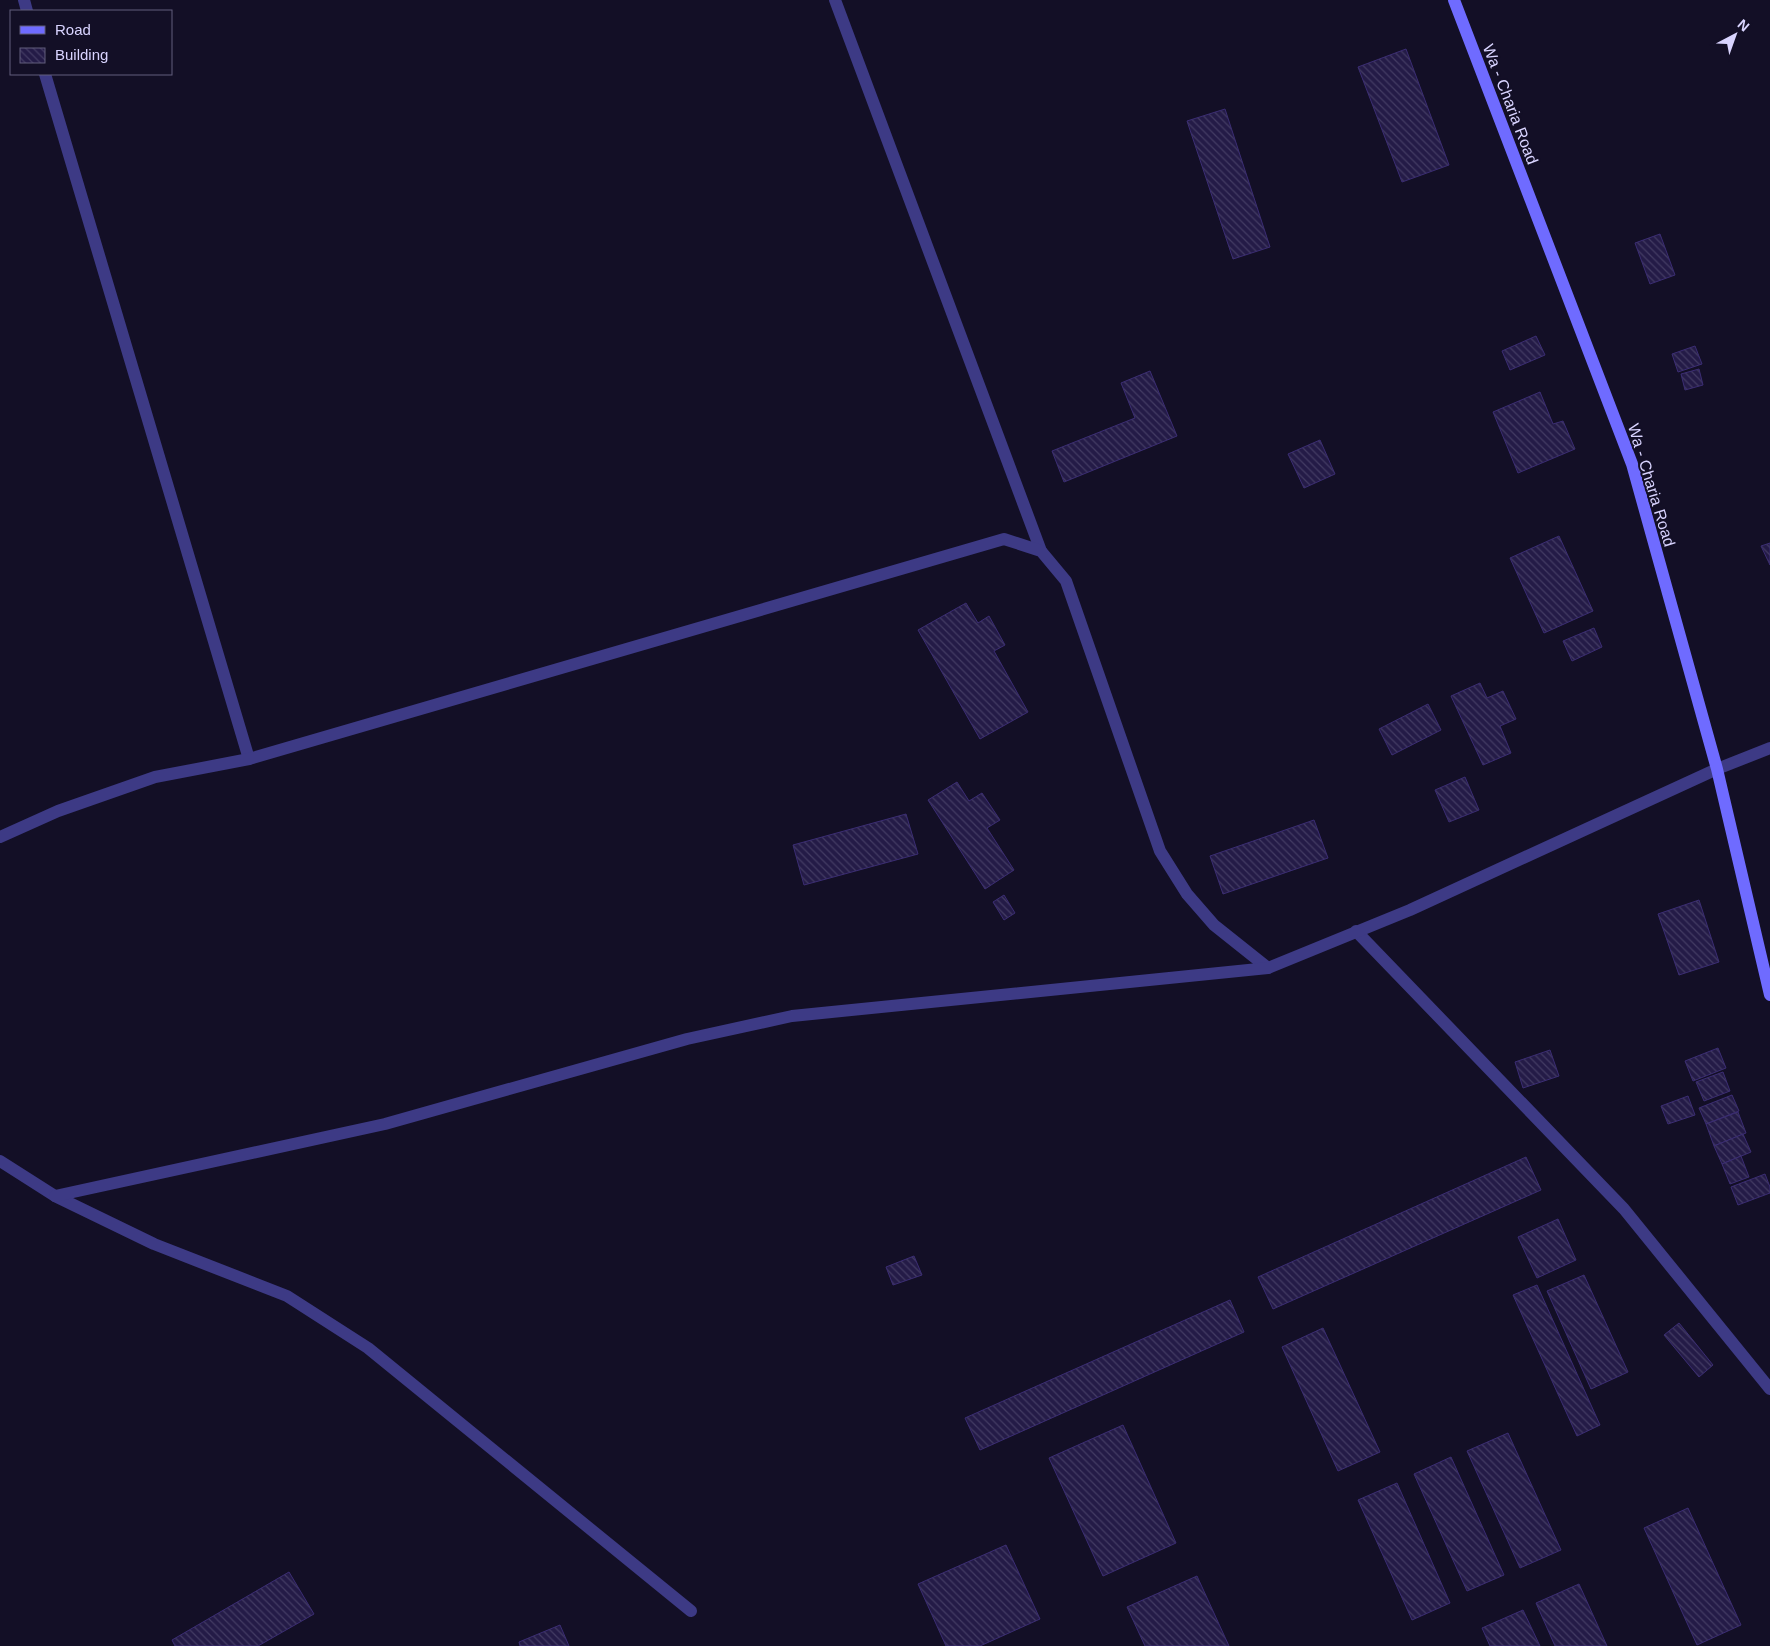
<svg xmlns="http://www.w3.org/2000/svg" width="1770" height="1646" viewBox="0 0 1770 1646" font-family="Arial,sans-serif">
  <defs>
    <pattern id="building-back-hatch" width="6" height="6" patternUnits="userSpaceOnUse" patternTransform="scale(1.25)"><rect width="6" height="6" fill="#241b47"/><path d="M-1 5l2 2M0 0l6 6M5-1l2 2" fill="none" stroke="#433b63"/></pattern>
  </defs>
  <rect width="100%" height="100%" fill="#130f26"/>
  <g fill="url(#building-back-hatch)" stroke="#3b2d73">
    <path d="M1406,49l43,116 -47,17 -44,-115z"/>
    <path d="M1225,109l45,138 -37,12 -46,-138z"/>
    <path d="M1660,234l15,41 -25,9 -15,-41z"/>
    <path d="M1536,336l9,19 -35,15 -8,-19z"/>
    <path d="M1695,346l7,18 -24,8 -6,-18z"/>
    <path d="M1699,369l4,16 -18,5 -4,-16z"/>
    <path d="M1150,371l27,65 -113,46 -12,-31 83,-33 -14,-35z"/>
    <path d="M1540,392l13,32 10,-3 12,28 -57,24 -25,-61z"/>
    <path d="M1320,440l15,34 -31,14 -16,-34z"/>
    <path d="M1559,536l34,75 -49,22 -34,-75z"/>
    <path d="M1770,543v22l-9,-19z"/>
    <path d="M966,603l12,20 11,-7 16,29 -11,6 34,61 -48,27 -62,-109z"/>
    <path d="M1594,628l8,19 -30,14 -9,-20z"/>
    <path d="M1480,683l7,15 16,-7 13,28 -16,7 11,27 -28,12 -32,-69z"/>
    <path d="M1428,704l13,26 -49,25 -13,-26z"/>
    <path d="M1465,777l14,33 -30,12 -14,-32z"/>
    <path d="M957,782l12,19 13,-8 18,27 -13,8 27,42 -29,19 -57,-89z"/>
    <path d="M906,814l12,40 -114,31 -11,-40z"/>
    <path d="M1314,820l14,38 -105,36 -13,-38z"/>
    <path d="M1004,895l11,18 -11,7 -11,-18z"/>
    <path d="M1699,900l20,62 -40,13 -21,-61z"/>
    <path d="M1718,1048l8,20 -33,13 -8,-20z"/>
    <path d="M1550,1050l9,26 -36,12 -8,-26z"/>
    <path d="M1723,1072l7,19 -26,10 -8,-19z"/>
    <path d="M1732,1095l7,16 -33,13 -7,-16z"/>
    <path d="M1688,1096l7,19 -27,9 -7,-18z"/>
    <path d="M1738,1112l8,21 -32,13 -8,-22z"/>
    <path d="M1743,1134l8,18 -29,12 -8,-18z"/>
    <path d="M1741,1156l8,21 -19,7 -8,-20z"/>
    <path d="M1526,1157l15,33 -268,119 -15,-32z"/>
    <path d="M1765,1174l5,13v6l-32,12 -7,-18z"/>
    <path d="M1558,1219l18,41 -39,18 -19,-41z"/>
    <path d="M914,1256l8,19 -29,10 -7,-18z"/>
    <path d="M1584,1275l44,97 -37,17 -44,-98z"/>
    <path d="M1537,1285l63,140 -23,11 -64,-141z"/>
    <path d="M1230,1300l14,32 -264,118 -15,-32z"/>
    <path d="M1679,1323l34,42 -14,12 -35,-42z"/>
    <path d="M1323,1328l57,124 -42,19 -56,-124z"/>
    <path d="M1123,1425l53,118 -73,33 -54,-118z"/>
    <path d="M1508,1433l53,117 -41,18 -53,-117z"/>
    <path d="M1451,1457l53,118 -37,16 -53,-117z"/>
    <path d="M1397,1483l53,120 -38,17 -54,-120z"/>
    <path d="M1688,1508l53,117 -44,20 -53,-117z"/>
    <path d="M1006,1545l34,74 -60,27h-34l-28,-62z"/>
    <path d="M289,1572l25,42 -56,32h-83l-3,-6z"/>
    <path d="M1197,1576l32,70h-84l-18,-39z"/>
    <path d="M1579,1584l28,62h-52l-19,-43z"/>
    <path d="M1523,1610l17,36h-50l-8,-18z"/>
    <path d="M560,1625l9,21h-49l-1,-4z"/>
  </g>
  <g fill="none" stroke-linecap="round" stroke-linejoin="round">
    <g stroke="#3d3a85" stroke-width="12">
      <path d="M24,0l3,11"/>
      <path d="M835,0l206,551"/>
      <path d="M45,74l204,685"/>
      <path d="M0,837l58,-26 97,-34 94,-18 755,-220 37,12 25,30 94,270 27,43 27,31 54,43"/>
      <path d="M1356,931l268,278 146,180"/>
      <path d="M0,1161l55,35 99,48 133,52 81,52 323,263"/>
      <path d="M55,1196l330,-72 302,-85 105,-23 476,-48 142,-58 307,-141 53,-21"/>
    </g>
    <path stroke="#6f6bff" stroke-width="12" d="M1454,0l178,464 85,305 53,226"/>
  </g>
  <g text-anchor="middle" stroke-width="4" stroke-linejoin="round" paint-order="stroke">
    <g font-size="16" fill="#d9d4ff" stroke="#130f26">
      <text transform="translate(1511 104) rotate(69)" y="6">Wa - Charia Road</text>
      <text transform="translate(1652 485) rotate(73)" y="6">Wa - Charia Road</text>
    </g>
  </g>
  <rect x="10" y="10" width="162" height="65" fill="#130f26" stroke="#625e7d"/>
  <rect x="20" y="26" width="25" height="8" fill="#6f6bff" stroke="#625e7d"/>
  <text x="55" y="35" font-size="15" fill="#d9d4ff">Road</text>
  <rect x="20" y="48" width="25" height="15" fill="url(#building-back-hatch)" stroke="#625e7d"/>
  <text x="55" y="60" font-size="15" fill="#d9d4ff">Building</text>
  <g transform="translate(1735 35) rotate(41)" stroke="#130f26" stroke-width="4" paint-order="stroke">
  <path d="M0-4L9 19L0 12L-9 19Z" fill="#d9d4ff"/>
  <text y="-8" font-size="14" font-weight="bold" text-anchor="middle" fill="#d9d4ff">N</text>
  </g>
</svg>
